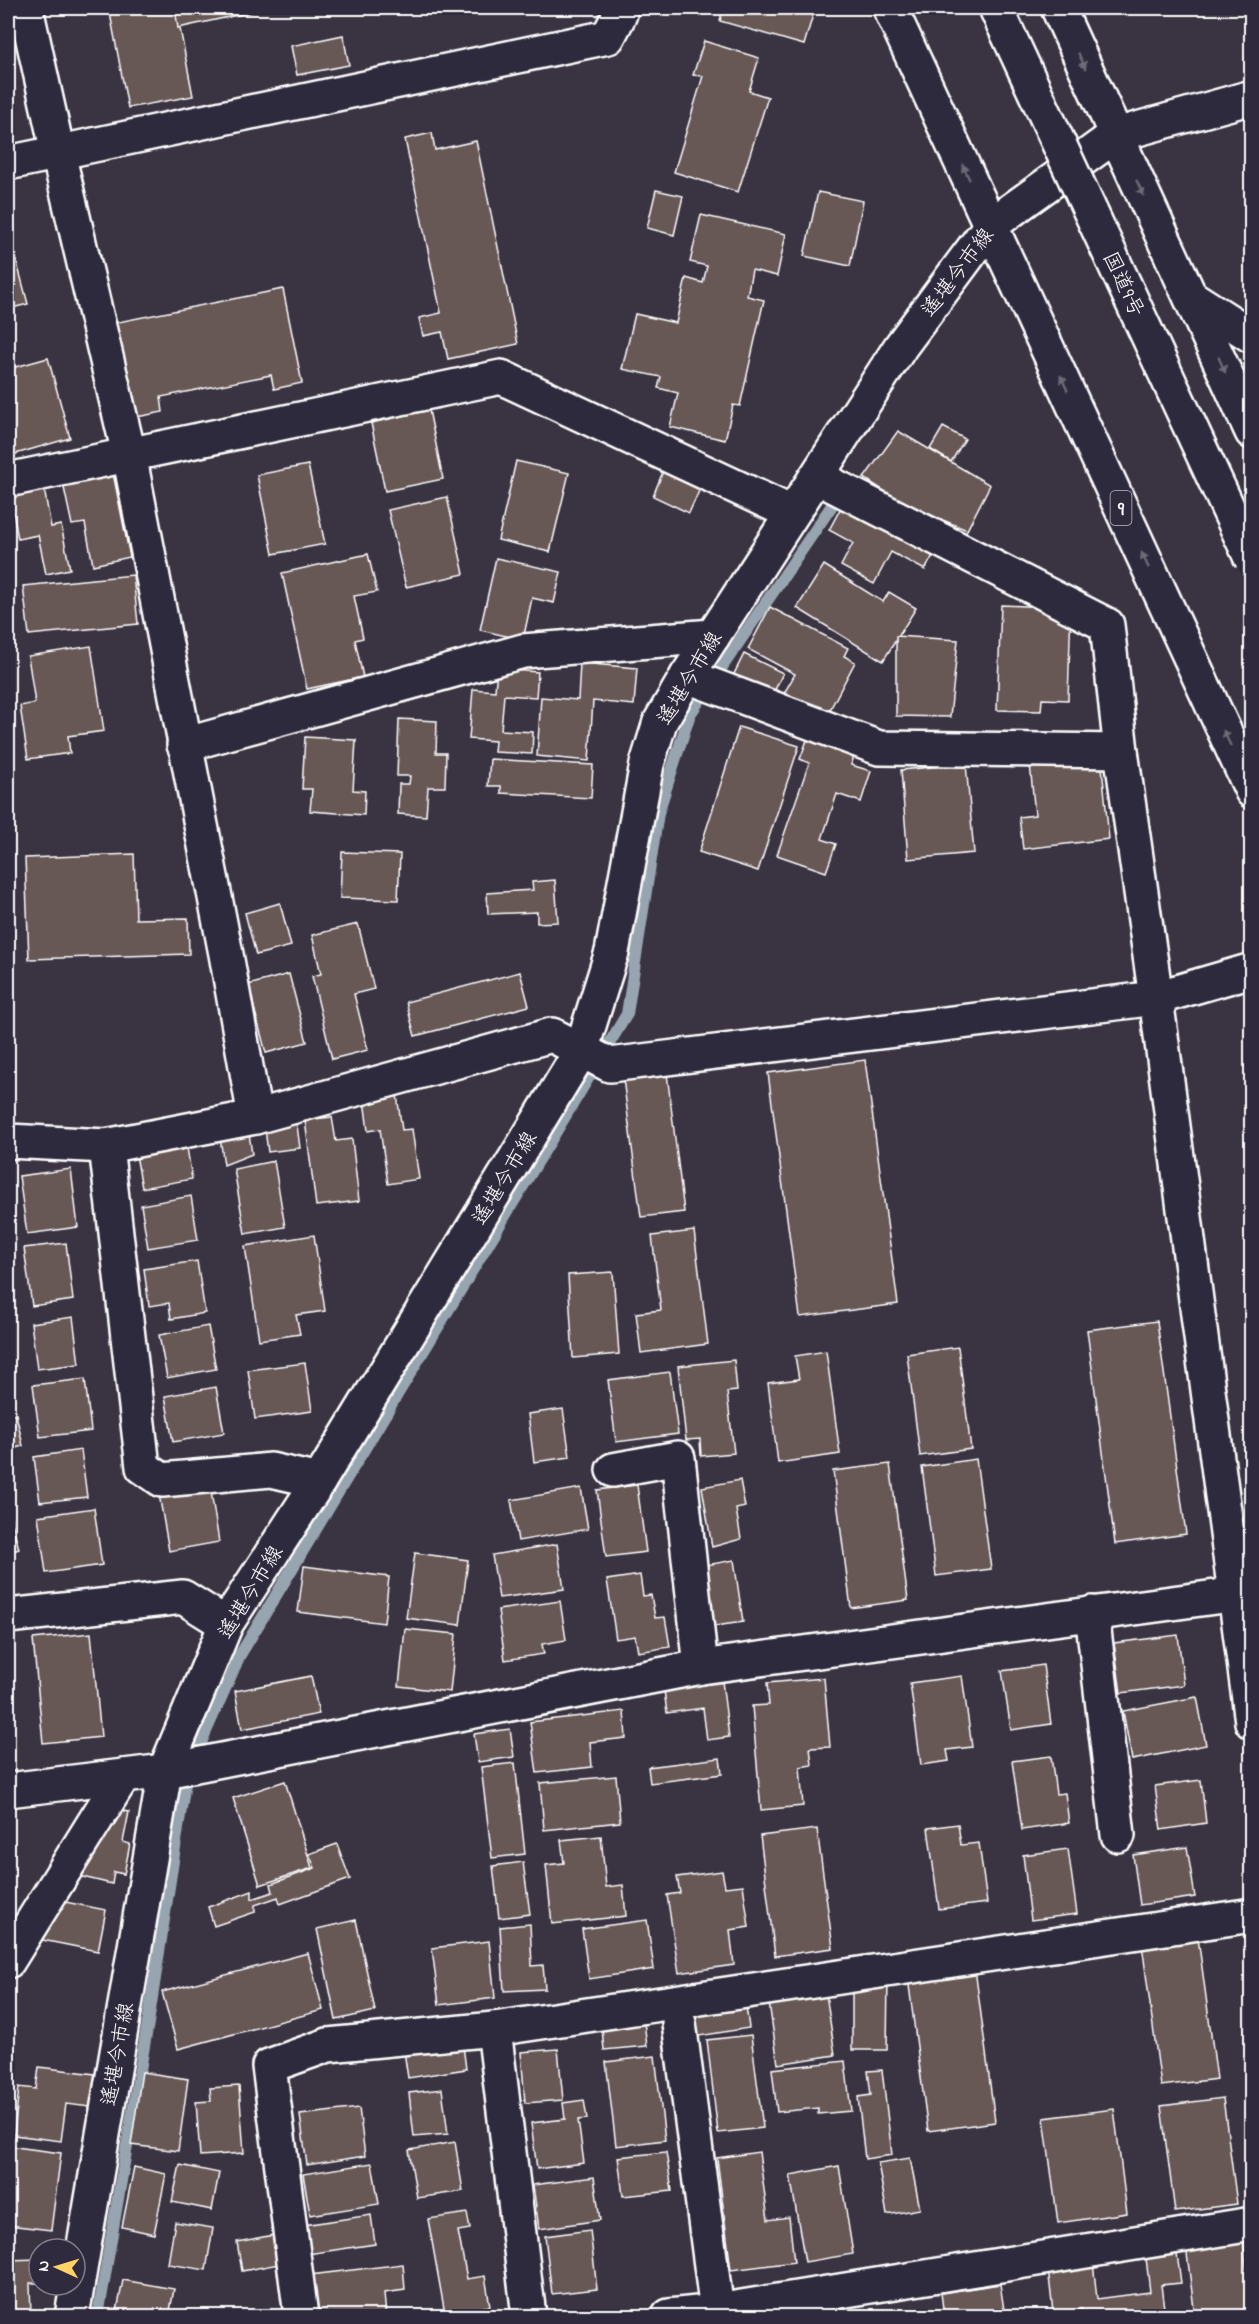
<svg xmlns="http://www.w3.org/2000/svg" width="1259" height="2324" viewBox="0 0 1259 2324" font-family="'Indie Flower','Klee One',sans-serif">
  <rect width="100%" height="100%" fill="#3a3342"/>
  <filter id="ink" filterUnits="userSpaceOnUse"><feTurbulence type="fractalNoise" baseFrequency=".0167" numOctaves="2"/><feDisplacementMap in="SourceGraphic" scale="12" xChannelSelector="R" yChannelSelector="G"/><feConvolveMatrix kernelMatrix="1 2 1 2 8 2 1 2 1" color-interpolation-filters="sRGB"/></filter>
  <g filter="url(#ink)">
    <g fill="none" stroke-linecap="round" stroke-linejoin="round">
      <path stroke="#97a5b1" stroke-width="12" d="M98,2316l51,-299 37,-241 54,-121 387,-641 31,-201 32,-99 147,-216"/>
    </g>
    <g fill="#675855" stroke="#fff" stroke-width="1.5">
      <path d="M109,8h67l17,88 -65,12z"/>
      <path d="M175,8h76l1,4 -74,16z"/>
      <path d="M723,8h92l-11,37 -84,-24z"/>
      <path d="M343,35l6,30 -52,10 -6,-29z"/>
      <path d="M704,41l55,17 -10,33 19,6 -30,95 -64,-20 29,-96 -10,-1z"/>
      <path d="M432,133l3,17 41,-9 42,203 -70,15 -6,-27 -19,4 -4,-18 22,-5 -36,-174z"/>
      <path d="M656,190l27,6 -9,39 -27,-7z"/>
      <path d="M818,192l45,9 -13,65 -46,-10z"/>
      <path d="M701,215l85,19 -9,42 -25,-6 -5,26 17,4 -24,106 -7,-1 -8,35 -55,-13 8,-34 -20,-5 3,-11 -39,-8 13,-55 41,9 10,-45 17,5 4,-17 -17,-4z"/>
      <path d="M12,244l16,60 -20,5v-64z"/>
      <path d="M283,289l19,94 -28,6 -3,-14 -110,22 2,15 -32,6 -18,-95z"/>
      <path d="M48,358l22,80 -58,17 -4,-18v-68z"/>
      <path d="M429,410l14,69 -58,12 -14,-68z"/>
      <path d="M943,427l22,12 -14,23 -21,-13z"/>
      <path d="M898,431l92,54 -23,45 -63,-26 -40,-26z"/>
      <path d="M516,461l53,12 -19,79 -52,-12z"/>
      <path d="M667,462l38,16 -16,35 -36,-17z"/>
      <path d="M308,465l17,79 -52,10 -16,-79z"/>
      <path d="M113,473l17,84 -37,8 -8,-42 -13,2 -9,-42z"/>
      <path d="M43,483l8,44 10,-2 9,44 -24,5 -8,-39 -20,4 -9,-49z"/>
      <path d="M447,497l17,77 -58,13 -18,-77z"/>
      <path d="M844,502l92,48 -11,20 -34,-18 -17,32 -33,-18 12,-23 -24,-13z"/>
      <path d="M368,554l9,38 -23,4 9,42 -8,2 8,37 -56,12 -25,-116z"/>
      <path d="M496,558l65,14 -7,31 -22,-5 -9,42 -43,-10z"/>
      <path d="M824,565l59,37 6,-10 27,16 -33,53 -86,-53z"/>
      <path d="M133,575l5,49 -109,11 -6,-49z"/>
      <path d="M1001,605l70,3 -3,92 -26,-1 -1,12 -44,-1z"/>
      <path d="M770,607l78,41 -4,8 11,6 -30,57 -43,-22 13,-23 -47,-25z"/>
      <path d="M896,636l62,4 -8,77 -54,-1z"/>
      <path d="M91,646l13,85 -36,5 2,17 -42,6 -8,-53 15,-3 -7,-47z"/>
      <path d="M744,654l39,19 -11,23 -39,-20z"/>
      <path d="M580,663l57,5 -3,37 -41,-4 -4,60 -52,-5 4,-59 37,3z"/>
      <path d="M497,669l41,3 -2,25 -32,-2 -3,35 32,2 -1,22 -38,-2 1,-11 -26,-2 4,-50 22,2z"/>
      <path d="M399,719l38,2 -1,32h10l-1,34h-17l-2,29 -28,-2 1,-30h10l1,-8h-13z"/>
      <path d="M813,724l47,16 -9,25 20,6 -10,31 -24,-8 -15,45 14,5 -10,28 -49,-17 32,-92 -9,-4z"/>
      <path d="M739,727l60,19 -41,125 -59,-19z"/>
      <path d="M305,737l51,3 -3,50 12,1 -1,24 -54,-4 2,-22h-10z"/>
      <path d="M1101,757l8,82 -86,10 -4,-32 16,-2 -5,-51z"/>
      <path d="M490,759l103,6 -2,33 -90,-5v-7h-13z"/>
      <path d="M966,764l8,89 -66,6 -7,-89z"/>
      <path d="M342,852l58,2 -2,46 -58,-2z"/>
      <path d="M134,854l2,65 52,-1 1,36 -160,5 -4,-101z"/>
      <path d="M555,880l3,42 -21,1v-11l-49,2 -1,-21 46,-3 -1,-8z"/>
      <path d="M280,903l11,43 -35,9 -11,-42z"/>
      <path d="M358,924l16,65 -20,5 14,56 -36,9 -20,-83 9,-2 -9,-39z"/>
      <path d="M520,972l9,34 -114,30 -9,-34z"/>
      <path d="M289,974l18,68 -41,11 -18,-68z"/>
      <path d="M8,985l6,29 -6,2z"/>
      <path d="M665,1057l19,155 -43,5 -20,-154z"/>
      <path d="M865,1060l33,244 -98,13 -32,-244z"/>
      <path d="M396,1088l6,42 10,-1 7,50 -31,5 -8,-55 -12,2 -5,-39z"/>
      <path d="M295,1110l5,38 -32,4 -5,-38z"/>
      <path d="M332,1117l4,24 16,-2 7,62 -43,5 -11,-86z"/>
      <path d="M247,1120l5,34 -28,11 -6,-41z"/>
      <path d="M185,1135l7,44 -50,9 -8,-44z"/>
      <path d="M274,1161l11,66 -40,7 -11,-65z"/>
      <path d="M71,1169l7,58 -51,7 -8,-58z"/>
      <path d="M191,1196l7,44 -50,8 -7,-43z"/>
      <path d="M694,1231l14,113 -67,9 -5,-40 25,-3 -9,-74z"/>
      <path d="M314,1235l11,76 -29,4 4,19 -41,6 -14,-94z"/>
      <path d="M66,1243l7,57 -41,6 -8,-58z"/>
      <path d="M197,1261l8,52 -34,6 -2,-16 -20,3 -5,-37z"/>
      <path d="M613,1272l6,82 -46,4 -5,-83z"/>
      <path d="M73,1317l6,47 -42,5 -6,-46z"/>
      <path d="M1157,1321l29,213 -71,10 -28,-214z"/>
      <path d="M208,1326l8,43 -49,9 -8,-43z"/>
      <path d="M958,1347l13,102 -51,7 -13,-102z"/>
      <path d="M826,1351l14,103 -62,9 -10,-80 31,-4 -4,-23z"/>
      <path d="M734,1360l3,31 -10,1 7,61 -33,3 -1,-17 -14,1 -8,-74z"/>
      <path d="M305,1363l7,48 -57,8 -7,-49z"/>
      <path d="M670,1372l8,62 -62,8 -8,-62z"/>
      <path d="M85,1379l6,52 -51,6 -7,-52z"/>
      <path d="M216,1387l8,46 -51,9 -8,-46z"/>
      <path d="M563,1409l7,48 -36,5 -6,-48z"/>
      <path d="M16,1414l7,32 -15,4v-34z"/>
      <path d="M81,1450l6,47 -47,5 -6,-45z"/>
      <path d="M976,1459l15,110 -55,7 -14,-109z"/>
      <path d="M890,1464l18,136 -57,8 -18,-137z"/>
      <path d="M740,1480l5,27 -9,2 5,30 -29,8 -10,-60z"/>
      <path d="M210,1485l9,57 -50,9 -10,-57z"/>
      <path d="M637,1485l9,67 -40,5 -9,-67z"/>
      <path d="M581,1488l7,41 -70,12 -7,-41z"/>
      <path d="M8,1507l11,42 -11,4z"/>
      <path d="M94,1508l8,57 -56,8 -8,-57z"/>
      <path d="M557,1544l7,45 -65,9 -7,-43z"/>
      <path d="M415,1553l53,7 -8,65 -54,-7z"/>
      <path d="M734,1560l9,62 -35,5 -8,-61z"/>
      <path d="M304,1566l85,11 -5,46 -86,-11z"/>
      <path d="M640,1575l3,21 8,-1 4,23 10,-1 5,30 -32,5 -3,-16 -19,3 -9,-59z"/>
      <path d="M560,1601l6,39 -24,4 2,10 -39,6 -7,-50z"/>
      <path d="M405,1629l51,5 -6,58 -51,-6z"/>
      <path d="M91,1633l10,104 -58,6 -10,-104z"/>
      <path d="M1178,1635l6,50 -63,8 -7,-50z"/>
      <path d="M1043,1665l8,59 -40,6 -9,-59z"/>
      <path d="M311,1676l8,38 -77,15 -7,-38z"/>
      <path d="M962,1676l10,71 -25,3 2,11 -28,4 -11,-82z"/>
      <path d="M824,1678l6,69 -20,1 2,17 -12,2 3,39 -42,4 -9,-104 17,-1 -2,-22z"/>
      <path d="M722,1681l7,56 -22,3 -4,-32 -36,5 -3,-23z"/>
      <path d="M1197,1697l9,48 -74,15 -9,-49z"/>
      <path d="M624,1711l2,27 -36,4 2,25 -55,6 -7,-51z"/>
      <path d="M510,1729l4,28 -36,5 -4,-28z"/>
      <path d="M1051,1756l5,38 9,-1 4,30 -47,7 -10,-69z"/>
      <path d="M720,1758l2,16 -72,9 -2,-16z"/>
      <path d="M515,1763l10,91 -33,4 -11,-91z"/>
      <path d="M616,1776l4,46 -76,8 -4,-47z"/>
      <path d="M1201,1780l5,43 -45,7 -6,-44z"/>
      <path d="M285,1781l27,87 -52,17 -27,-87z"/>
      <path d="M101,1806l28,6 -6,30 7,2 -6,30 -10,-2 -2,12 -34,-8z"/>
      <path d="M958,1824l3,21 18,-2 8,60 -48,6 -11,-81z"/>
      <path d="M817,1829l16,119 -58,8 -15,-120z"/>
      <path d="M601,1836l5,51 17,-2 3,31 -74,8 -6,-59 18,-2 -3,-23z"/>
      <path d="M337,1844l13,35 -70,25 -2,-7 -23,8v7l-41,14 -6,-19 44,-16v8l21,-7 -2,-8 44,-16 -6,-14z"/>
      <path d="M1187,1847l8,50 -55,8 -7,-50z"/>
      <path d="M1068,1849l9,65 -46,6 -8,-65z"/>
      <path d="M523,1862l7,52 -31,4 -6,-52z"/>
      <path d="M722,1871l3,16 18,-2 6,42 -19,3 4,35 -55,8 -12,-78 13,-2 -3,-16z"/>
      <path d="M50,1899l56,11 -8,41 -56,-11z"/>
      <path d="M356,1920l19,91 -39,9 -19,-91z"/>
      <path d="M647,1920l7,49 -65,10 -7,-50z"/>
      <path d="M530,1924l2,42 11,-1 2,24 -41,2 -4,-64z"/>
      <path d="M1197,1930l20,149 -56,7 -20,-149z"/>
      <path d="M489,1941l6,57 -56,7 -7,-57z"/>
      <path d="M308,1953l15,57 -145,39 -16,-57z"/>
      <path d="M974,1961l21,161 -67,9 -21,-161z"/>
      <path d="M852,1976l36,1 -1,73h-35z"/>
      <path d="M825,1987l10,68 -57,9 -10,-68z"/>
      <path d="M744,1991l5,37 -56,9 -5,-37z"/>
      <path d="M643,2014l4,32 -43,4 -3,-31z"/>
      <path d="M461,2030l5,39 -58,9 -6,-40z"/>
      <path d="M751,2035l12,93 -45,5 -11,-93z"/>
      <path d="M558,2049l5,51 -38,3 -4,-51z"/>
      <path d="M655,2056l10,84 -49,6 -10,-84z"/>
      <path d="M845,2061l6,50 -33,3v-6l-41,4 -5,-43z"/>
      <path d="M39,2067l56,7 -5,33 -24,-3 -5,37 -47,-6 5,-48 17,2z"/>
      <path d="M882,2070l10,85 -27,4 -7,-62 13,-2 -3,-24z"/>
      <path d="M142,2072l46,7 -10,72 -47,-6z"/>
      <path d="M239,2086l5,67 -44,3 -4,-54 15,-1 -1,-13z"/>
      <path d="M442,2089l6,45 -34,3 -5,-44z"/>
      <path d="M1223,2098l14,106 -62,8 -14,-106z"/>
      <path d="M584,2100l3,19 -9,1 6,43 -47,6 -6,-46 34,-4 -2,-16z"/>
      <path d="M359,2108l6,48 -58,9 -7,-50z"/>
      <path d="M1114,2109l13,104 -69,10 -14,-105z"/>
      <path d="M455,2142l8,49 -46,7 -8,-48z"/>
      <path d="M8,2146l53,7 -10,77 -43,-5z"/>
      <path d="M666,2152l6,39 -49,5 -5,-39z"/>
      <path d="M759,2152l9,68 21,-3 5,45 -63,8 -14,-112z"/>
      <path d="M910,2158l10,51 -33,6 -9,-52z"/>
      <path d="M372,2163l7,41 -69,11 -7,-41z"/>
      <path d="M180,2165l39,8 -7,37 -40,-8z"/>
      <path d="M839,2166l14,88 -48,8 -15,-87z"/>
      <path d="M134,2167l32,7 -12,60 -32,-7z"/>
      <path d="M594,2177l6,43 -61,9 -6,-44z"/>
      <path d="M467,2213l3,16 -12,2 9,48 18,-3 5,30 -45,8 -17,-95z"/>
      <path d="M371,2215l4,29 -67,10 -4,-29z"/>
      <path d="M175,2222l38,6 -7,42 -38,-6z"/>
      <path d="M590,2230l7,59 -45,5 -7,-58z"/>
      <path d="M274,2235l5,29 -37,7 -5,-29z"/>
      <path d="M1243,2239l9,77h-57l-9,-70z"/>
      <path d="M1177,2254l4,29 -20,2 4,31h-83v-7l-29,3 -5,-44 45,-6 4,37 53,-7 -4,-34z"/>
      <path d="M39,2259v24h-9l1,33h-23v-56z"/>
      <path d="M403,2264l2,26 -21,3 2,23h-71l-5,-41z"/>
      <path d="M123,2280l51,9 -5,27h-53z"/>
      <path d="M1000,2284l5,32h-61l-3,-23z"/>
    </g>
    <g fill="none" stroke-linecap="round" stroke-linejoin="round">
      <defs>
        <g id="minor">
          <path d="M26,8l32,145 71,301 97,500 29,163"/>
          <path d="M8,163l600,-126 12,-23 -2,-6"/>
          <path d="M1191,297l61,39"/>
          <path d="M817,477l290,148 14,126 35,247 96,724"/>
          <path d="M8,480l493,-103 291,136"/>
          <path d="M687,676l192,72 242,3"/>
          <path d="M184,745l339,-94 190,-15"/>
          <path d="M8,1141l98,5 149,-29 297,-82 58,30 546,-67 96,-28"/>
          <path d="M106,1146l37,321 19,13 109,-10 48,11"/>
          <path d="M613,1470l65,-12 23,209"/>
          <path d="M1092,1613l26,222"/>
          <path d="M8,1616l175,-19 43,27"/>
          <path d="M8,1790l157,-19 536,-104 551,-75"/>
          <path d="M8,1961l115,-185"/>
          <path d="M679,2023l38,288"/>
          <path d="M494,2029l35,287"/>
          <path d="M301,2316l-32,-250 59,-21 166,-16 758,-114"/>
          <path d="M669,2316l48,-5 535,-87"/>
        </g>
        <path id="tertiary" d="M1116,135l136,-38"/>
        <path id="secondary" d="M72,2316l93,-545 61,-147 93,-143 262,-430 31,-99 35,-188 13,-42 27,-46 214,-330 90,-121 125,-90"/>
        <g id="trunk">
          <path d="M890,8l362,783"/>
          <path d="M1058,8l194,424"/>
        </g>
      </defs>
      <use href="#minor" stroke="#fff" stroke-width="38"/>
      <use href="#tertiary" stroke="#fff" stroke-width="38"/>
      <use href="#secondary" stroke="#fff" stroke-width="38"/>
      <use href="#trunk" stroke="#fff" stroke-width="38"/>
      <use href="#minor" stroke="#2f2a3d" stroke-width="33"/>
      <use href="#tertiary" stroke="#2f2a3d" stroke-width="33"/>
      <use href="#secondary" stroke="#2f2a3d" stroke-width="33"/>
      <use href="#trunk" stroke="#2f2a3d" stroke-width="33"/>
      <defs>
        <path id="trunk-bridge" d="M996,8l256,552"/>
      </defs>
      <use href="#trunk-bridge" stroke="#fff" stroke-width="38" stroke-linecap="butt"/>
      <use href="#trunk-bridge" stroke="#2f2a3d" stroke-width="33"/>
    </g>
    <defs><path id="oneway-solid" d="M-6-.8H1V-3.2L6.5 0L1 3.2V.8H-6Z" transform="scale(1.5)"/></defs>
    <g fill="#6d6a77">
      <use href="#oneway-solid" transform="translate(1082 61) rotate(66)"/>
      <use href="#oneway-solid" transform="translate(966 172) rotate(-115)"/>
      <use href="#oneway-solid" transform="translate(1140 188) rotate(65)"/>
      <use href="#oneway-solid" transform="translate(1222 365) rotate(66)"/>
      <use href="#oneway-solid" transform="translate(1064 383) rotate(-115)"/>
      <use href="#oneway-solid" transform="translate(1145 560) rotate(-115)"/>
      <use href="#oneway-solid" transform="translate(1227 738) rotate(-115)"/>
    </g>
  </g>
  <g text-anchor="middle" stroke-width="4.5" stroke-linejoin="round" paint-order="stroke">
    <rect fill="#2f2a3d" stroke="#c1bfc5" stroke-width="1.5" x="1110.5" y="491" width="21" height="34" rx="4.5"/>
    <g font-size="20" font-weight="bold" fill="#fff">
      <text x="1121" y="515">9</text>
    </g>
    <g font-size="21" fill="#fff" stroke="#2f2a3d">
      <text transform="translate(957 272) rotate(-53)" y="7">遙堪今市線</text>
      <text transform="translate(1124 284) rotate(65)" y="7">国道9号</text>
      <text transform="translate(689 678) rotate(-59)" y="7">遙堪今市線</text>
      <text transform="translate(504 1178) rotate(-59)" y="7">遙堪今市線</text>
      <text transform="translate(250 1592) rotate(-59)" y="7">遙堪今市線</text>
      <text transform="translate(117 2054) rotate(-80)" y="7">遙堪今市線</text>
    </g>
  </g>
  <rect width="1259" height="2324" fill="none" stroke="#2f2a3d" stroke-width="30"/>
  <rect x="15" y="15" width="1229" height="2294" fill="none" stroke="#fff" stroke-width="2" filter="url(#ink)"/>
  <g transform="translate(57 2267) rotate(274)"><circle r="28" fill="#2f2a3d" stroke="#827f8b" stroke-width="1.5"/>
  <path d="M0-4.5L10 22L0 15L-10 22Z" fill="#ffd166"/>
  <text y="-9" font-size="16" font-weight="bold" text-anchor="middle" fill="#ffffff">N</text>
  </g>
</svg>
